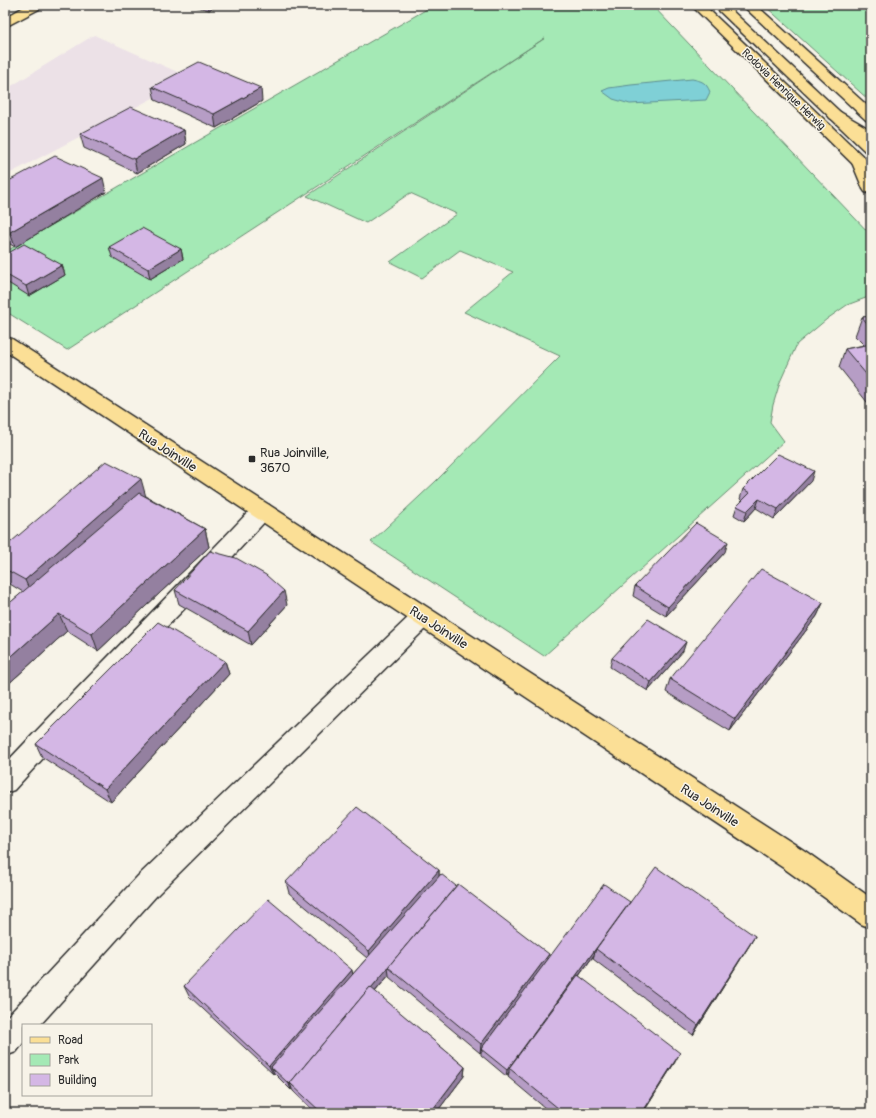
<svg xmlns="http://www.w3.org/2000/svg" width="876" height="1118" viewBox="0 0 876 1118" font-family="Pangolin,sans-serif">
  <rect width="100%" height="100%" fill="#f7f3e8"/>
  <filter id="ink" filterUnits="userSpaceOnUse"><feTurbulence type="fractalNoise" baseFrequency=".025" numOctaves="2"/><feDisplacementMap in="SourceGraphic" scale="8" xChannelSelector="R" yChannelSelector="G"/><feConvolveMatrix kernelMatrix="1 2 1 2 8 2 1 2 1" color-interpolation-filters="sRGB"/></filter>
  <g filter="url(#ink)">
    <path fill="#ece1e7" d="M94,35l97,43 -186,98v-86z"/>
    <g fill="#a4e9b5" stroke="#688a70">
      <path d="M434,5h218l219,230v61l-24,9 -20,14 -30,25 -17,38 -7,23 -3,17 14,19 -240,215 -173,-114 65,-61 124,-125 -96,-44 49,-40 -53,-22 -38,28 -32,-16 67,-48 -47,-21 -44,30 -59,-27 238,-158 -478,312 -62,-39v-59z"/>
      <path d="M764,5h107v97z"/>
    </g>
    <path fill="#7fd0d6" stroke="#5d8e92" d="M692,79c10,2 14,3 18,13l-4,8 -76,4 -17,-5 -11,-8 7,-3 22,-3z"/>
    <g fill="none" stroke-linecap="round" stroke-linejoin="round">
      <defs>
        <g id="minor">
          <path d="M262,503l7,2 4,6 -4,6 -79,86 -69,70 -107,117 -9,3v-29c82,-87 167,-171 250,-259z"/>
          <path d="M423,608l8,3 3,6 -3,6 -273,271 -118,131h-17v18l-7,9 -11,4v-37l133,-143 277,-265z"/>
        </g>
        <g id="major">
          <path d="M27,5h15l-1,3 -36,19v-9z"/>
          <path d="M742,5h14l115,104v12l-5,-1z"/>
          <path d="M835,111l5,1 31,18v10l-5,-1 -36,-21 -2,-3 2,-3z"/>
          <path d="M859,155l5,2 7,13v24l-6,-2 -2,-3 -12,-29 3,-3z"/>
          <path d="M5,337l7,2 793,512 66,47v30l-10,-4 -76,-55 -780,-518z"/>
        </g>
        <g id="highway">
          <path d="M691,5h13l167,159v14l-6,-2z"/>
          <path d="M713,5h13l145,136v13l-5,-2z"/>
        </g>
      </defs>
      <use href="#minor" stroke="#2b2b2b" stroke-width="3"/>
      <use href="#major" stroke="#2b2b2b" stroke-width="3"/>
      <use href="#highway" stroke="#2b2b2b" stroke-width="3"/>
      <use href="#minor" fill="#f7f3e8" fill-rule="evenodd"/>
      <use href="#major" fill="#fbdf96" fill-rule="evenodd"/>
      <use href="#highway" fill="#fbdf96" fill-rule="evenodd"/>
    </g>
    <g fill="#b69dc5" stroke="#2b2b2b">
      <path d="M190,5h27l-8,5z"/>
      <path d="M152,87l110,14 -46,27 -61,-28z"/>
      <path d="M184,130l2,14 -49,29 -53,-25 -4,-14z"/>
      <path d="M5,183l101,9 -91,55 -10,-6z"/>
      <path d="M109,247l72,2 2,10 -33,20 -38,-22z"/>
      <path d="M5,255l57,10 3,10 -36,21 -24,-15z"/>
      <path d="M871,316v91l-32,-40 6,-18 19,-4 -9,-9 7,-19z"/>
      <path d="M811,481l-37,38 -18,-11 -12,13 -10,-6 3,-9 5,-5 -2,-2 3,-10z"/>
      <path d="M146,496l59,33 4,18 -111,104 -31,-20 -62,56v-80l18,-15 -18,-11v-34z"/>
      <path d="M725,552l-59,64 -33,-20 2,-10z"/>
      <path d="M175,590l112,15 -36,40 -72,-41z"/>
      <path d="M823,603l-6,13 -87,115 -64,-39 4,-13z"/>
      <path d="M683,651l-35,40 -38,-24 2,-9z"/>
      <path d="M225,661l4,13 -118,128 -69,-45 -6,-13z"/>
      <path d="M439,870v6l109,83 82,-57 125,34 -6,10 -56,89 -100,-76 1,-4 -15,21 96,86 -32,51h-92l-43,-36 1,-5 -3,4 -25,-21v-4l-1,2 -91,-76v-2l-14,17 90,75 -1,9 -28,37h-120l-23,-22 -1,-2 -1,1 -17,-17 -1,1 -84,-78 -5,-10 169,-12 14,-16 -78,-65 -3,-11z"/>
    </g>
    <g fill="#9480a0" stroke="#2b2b2b">
      <path d="M208,5h9l-8,5z"/>
      <path d="M261,88l1,13 -46,27 -2,-14z"/>
      <path d="M184,130l2,14 -49,29 -3,-14z"/>
      <path d="M103,178l3,14 -91,55 -5,-15z"/>
      <path d="M181,249l2,10 -33,20 -2,-10z"/>
      <path d="M62,265l3,10 -36,21 -3,-10z"/>
      <path d="M814,471l-3,10 -37,38 4,-10z"/>
      <path d="M141,479l5,18 -113,101 -8,-18z"/>
      <path d="M759,499l-3,9 -12,13 3,-10z"/>
      <path d="M205,529l4,18 -111,104 -6,-17z"/>
      <path d="M728,542l-3,10 -59,64 2,-9z"/>
      <path d="M284,591l3,14 -36,40 -3,-14z"/>
      <path d="M823,603l-6,13 -87,115 5,-12z"/>
      <path d="M59,614l8,17 -62,56v-25z"/>
      <path d="M686,642l-3,9 -35,40 3,-9z"/>
      <path d="M225,661l4,13 -118,128 -6,-13z"/>
      <path d="M439,870v12l-68,79 -2,-10z"/>
      <path d="M630,902l-34,47 -2,6 -83,114 -2,-1v4l-3,4 1,-6z"/>
      <path d="M755,936l-6,10 -56,89 5,-10z"/>
      <path d="M549,954l-2,10 -66,85v2l-1,2 1,-9z"/>
      <path d="M388,968l1,7 -95,112 -4,-4z"/>
      <path d="M352,970l2,10 -83,87 3,6 -1,1 -4,-8z"/>
      <path d="M680,1053l-5,9 -32,51h-1z"/>
      <path d="M465,1067l-1,9 -28,37h-6z"/>
      <path d="M290,1083l2,6 -1,1 -2,-6z"/>
    </g>
    <g fill="#d4b7e5" stroke="#2b2b2b">
      <path d="M199,62l62,26 -47,26 -62,-27z"/>
      <path d="M131,107l53,23 -50,29 -54,-25z"/>
      <path d="M55,156l48,22 -93,54 -5,-2v-47z"/>
      <path d="M142,228l39,21 -33,20 -39,-22z"/>
      <path d="M24,244l38,21 -36,21 -21,-12v-19z"/>
      <path d="M871,316v12l-9,-11z"/>
      <path d="M871,344v36l-26,-31z"/>
      <path d="M778,454l36,17 -36,38 -19,-10 -12,12 -10,-5 13,-13 -7,-4z"/>
      <path d="M106,461l35,18 -116,101 -20,-11v-22z"/>
      <path d="M139,493l66,36 -113,105 -33,-20 -54,48v-55z"/>
      <path d="M696,523l32,19 -60,65 -33,-21z"/>
      <path d="M210,551l26,7 30,17 18,16 -36,40 -73,-41z"/>
      <path d="M761,569l62,34 -88,116 -65,-40z"/>
      <path d="M648,619l38,23 -35,40 -39,-24z"/>
      <path d="M158,622l67,39 -120,128 -69,-45z"/>
      <path d="M357,807l82,63 -70,81 -83,-69z"/>
      <path d="M656,867l99,69 -57,89 -102,-76z"/>
      <path d="M441,874l15,12 -68,81v1l-17,20 -1,-1 -80,96 -1,1 -18,-17z"/>
      <path d="M458,884l91,70 -68,90 -93,-77z"/>
      <path d="M604,884l26,18 -123,168 -26,-21z"/>
      <path d="M268,899l84,71 -83,96 -85,-80z"/>
      <path d="M578,975l102,78 -38,60h-78l-55,-45z"/>
      <path d="M370,987l95,80 -35,46h-108l-32,-30z"/>
    </g>
  </g>
  <rect fill="#2b2b2b" stroke="#f7f3e8" stroke-width="1.5" x="248" y="455" width="8" height="8" rx="2"/>
  <g text-anchor="middle" stroke-width="3" stroke-linejoin="round" paint-order="stroke">
    <g font-size="11" fill="#2b2b2b" stroke="#f7f3e8">
      <text transform="translate(784 89) rotate(44)" y="4">Rodovia Henrique Herwig</text>
    </g>
    <g font-size="13" fill="#2b2b2b" stroke="#f7f3e8">
      <text transform="translate(168 450) rotate(33)" y="5">Rua Joinville</text>
      <text transform="translate(439 627) rotate(33)" y="5">Rua Joinville</text>
      <text transform="translate(710 805) rotate(33)" y="5">Rua Joinville</text>
    </g>
    <g font-size="13" fill="#2b2b2b" stroke="#f7f3e8" text-anchor="start">
      <text x="260" y="457">Rua Joinville,<tspan x="260" dy="15">3670</tspan></text>
    </g>
  </g>
  <rect width="876" height="1118" fill="none" stroke="#f7f3e8" stroke-width="20"/>
  <rect x="10" y="10" width="856" height="1098" fill="none" stroke="#2b2b2b" stroke-width="1.5" filter="url(#ink)"/>
  <rect x="22" y="1024" width="130" height="72" fill="#f7f3e8" stroke="#a5a39c"/>
  <rect x="30" y="1037" width="20" height="6" fill="#fbdf96" stroke="#a5a39c"/>
  <text x="58" y="1044" font-size="12" fill="#2b2b2b">Road</text>
  <rect x="30" y="1054" width="20" height="12" fill="#a4e9b5" stroke="#a5a39c"/>
  <text x="58" y="1064" font-size="12" fill="#2b2b2b">Park</text>
  <rect x="30" y="1074" width="20" height="12" fill="#d4b7e5" stroke="#a5a39c"/>
  <text x="58" y="1084" font-size="12" fill="#2b2b2b">Building</text>
</svg>
